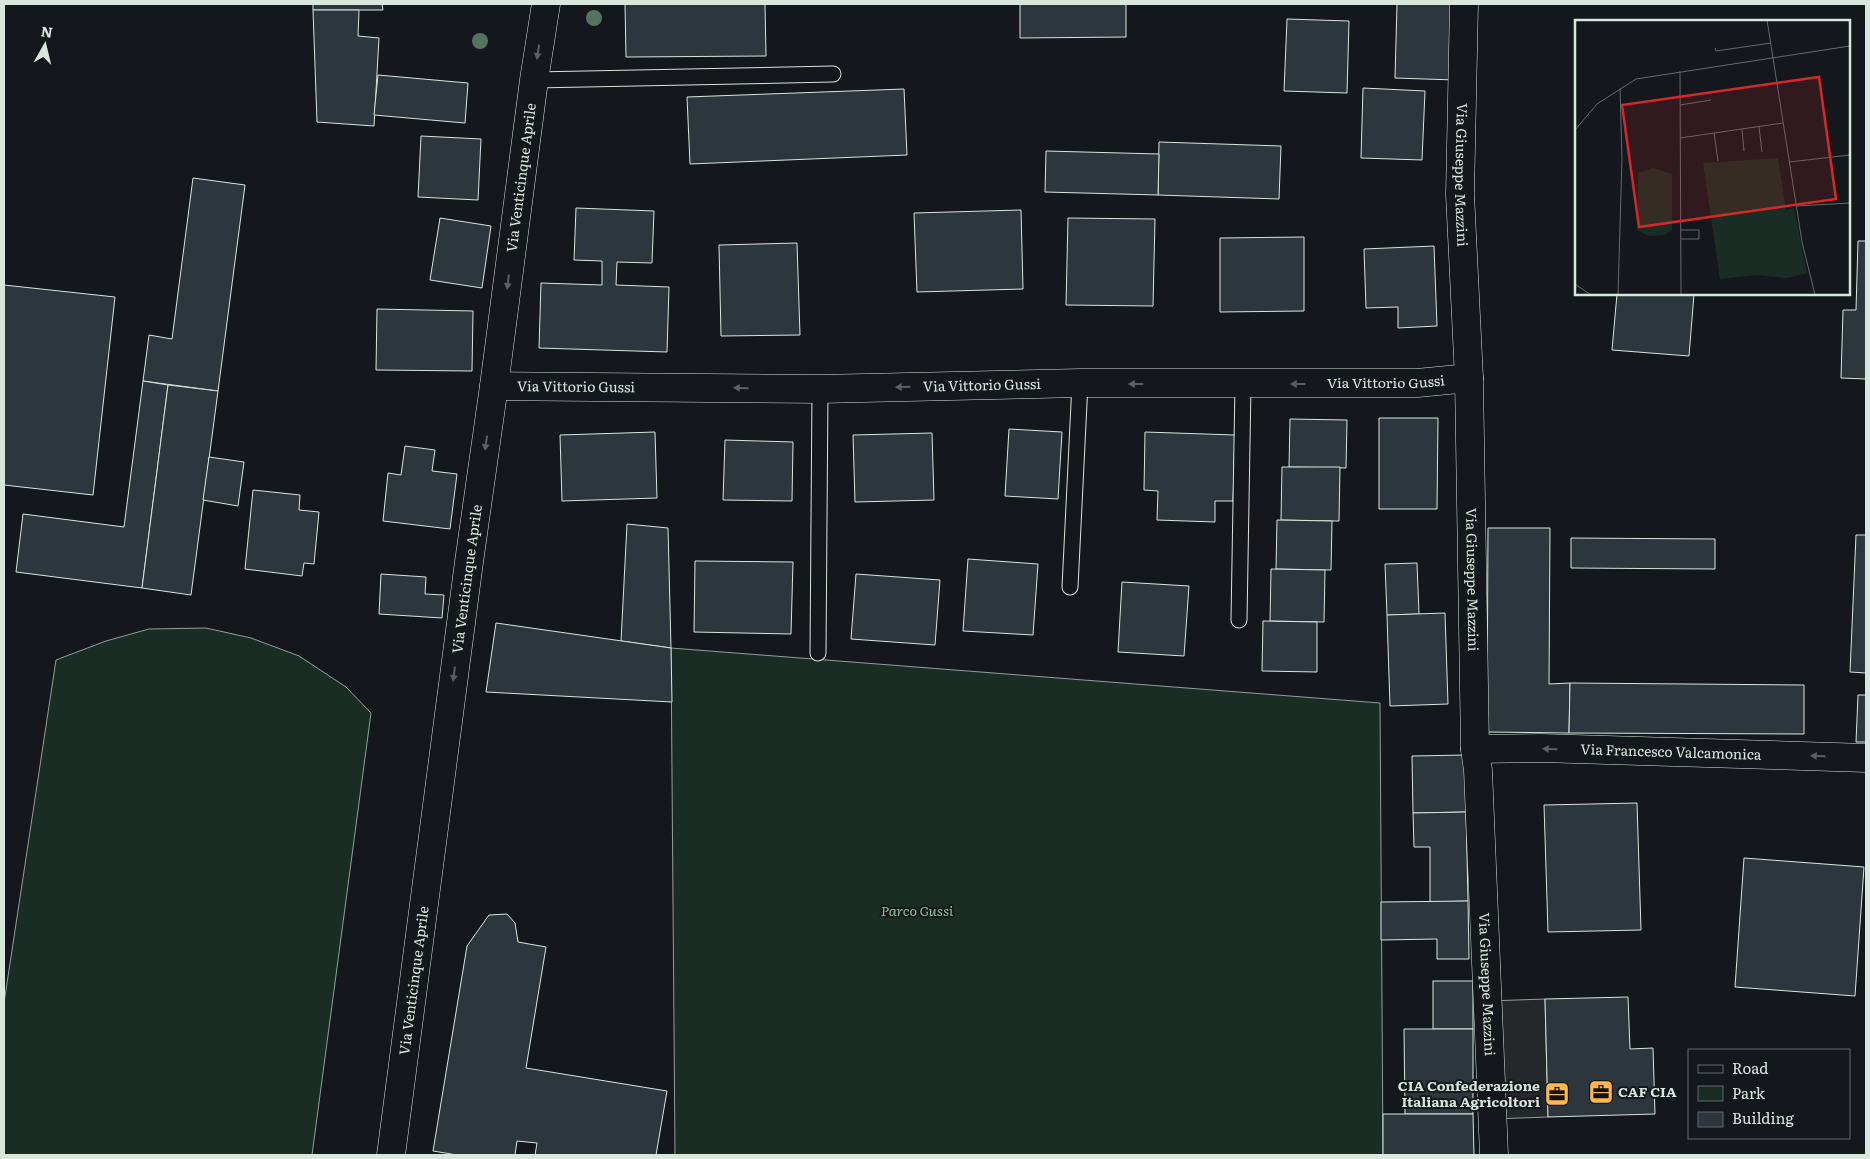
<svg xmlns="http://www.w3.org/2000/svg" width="1870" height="1159" viewBox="0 0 1870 1159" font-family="Literata,serif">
  <rect width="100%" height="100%" fill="#14181c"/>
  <g fill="#1a2d24" stroke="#939e99">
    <path d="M206,628l45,10 48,18 47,31 25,26 -59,442h-308v-152l52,-343 50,-19 43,-12z"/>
    <path d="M671,648l709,55 3,452h-708z"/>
  </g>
  <path fill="#24282b" stroke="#939e99" d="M1545,999l3,118 -55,2 -5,-118z"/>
  <g fill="#2c363c" stroke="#d8e6dc">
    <path d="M313,4h69l1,6h-70z"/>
    <path d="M625,4h140l1,52 -140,1z"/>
    <path d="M1020,4h106v33l-106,1z"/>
    <path d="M1397,4h61l-3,76 -60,-2z"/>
    <path d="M313,10h46l-1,26 21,2 -5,88 -57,-4z"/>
    <path d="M1287,19l62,2 -2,72 -63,-2z"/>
    <path d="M378,75l90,8 -3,40 -91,-8z"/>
    <path d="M1363,88l62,3 -3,69 -61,-2z"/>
    <path d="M904,89l3,66 -217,9 -3,-67z"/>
    <path d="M421,136l60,3 -3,61 -60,-3z"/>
    <path d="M1159,142l122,4 -2,53 -121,-4z"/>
    <path d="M1046,151l113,3 -1,41 -113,-3z"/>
    <path d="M193,178l52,7 -27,206 -75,-10 6,-46 23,4z"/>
    <path d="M576,208l78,3 -2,52 -35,-1 -1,23 53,2 -2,65 -128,-4 2,-65 61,2v-24l-28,-1z"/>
    <path d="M1021,210l2,79 -106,3 -3,-79z"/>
    <path d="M440,218l51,8 -9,62 -52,-8z"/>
    <path d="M1068,218l87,1 -2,87 -87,-1z"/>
    <path d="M1304,237v74l-84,1v-74z"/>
    <path d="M1858,241h8v138l-25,-1 2,-68h13z"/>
    <path d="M797,243l3,92 -79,1 -2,-91z"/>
    <path d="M1434,246l3,80 -39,2v-21l-32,1 -2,-59z"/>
    <path d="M4,285l111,12 -22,198 -89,-10z"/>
    <path d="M1617,294h77l-5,62 -77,-6z"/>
    <path d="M377,309l96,2 -1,60 -96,-1z"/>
    <path d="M143,381l25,4 -26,203 -126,-16 7,-58 101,13z"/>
    <path d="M168,385l50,6 -27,204 -49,-7z"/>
    <path d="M1379,418h59l-1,91h-58z"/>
    <path d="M1290,419l57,1 -1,48 -57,-1z"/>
    <path d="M1009,429l53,3 -4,67 -53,-3z"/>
    <path d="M655,432l2,66 -95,3 -2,-66z"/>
    <path d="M1145,432l90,3 -2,66h-18v21l-58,-2 1,-29 -14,-1z"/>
    <path d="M932,433l2,67 -79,2 -2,-67z"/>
    <path d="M725,440l68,2 -1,59 -69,-1z"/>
    <path d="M405,446l30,4 -3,21 25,3 -7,55 -67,-8 5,-48 13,2z"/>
    <path d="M209,457l35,5 -6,44 -35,-6z"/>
    <path d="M1282,467h58l-1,54 -58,-1z"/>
    <path d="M253,490l47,5 -1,15 20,2 -5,52 -10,-1 -2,13 -57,-7z"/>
    <path d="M1277,520l55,1 -1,49 -55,-1z"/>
    <path d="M627,524l41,4 3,120 -50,-7z"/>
    <path d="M1488,528h62l-1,156 21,-1 -1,50 -82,-1z"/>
    <path d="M1856,535h10v138l-16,-1z"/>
    <path d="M1571,538l144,1v30l-144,-1z"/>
    <path d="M968,559l70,5 -5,71 -70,-4z"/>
    <path d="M695,561l98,1 -2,72 -97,-2z"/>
    <path d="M1417,563l2,51 -32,1 -2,-51z"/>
    <path d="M1271,569l54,1 -1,52 -54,-1z"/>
    <path d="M381,574l45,3 -1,17 19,1 -2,23 -63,-4z"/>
    <path d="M856,574l84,6 -5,65 -84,-6z"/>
    <path d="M1122,582l67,4 -5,70 -66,-4z"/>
    <path d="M1445,613l3,91 -58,2 -3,-91z"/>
    <path d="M1263,621l54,1v50l-55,-1z"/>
    <path d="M496,623l175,25 1,54 -186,-10z"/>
    <path d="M1570,683l234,2v49l-235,-1z"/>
    <path d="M1858,695h8v47h-10z"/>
    <path d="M1466,755v57l-53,1 -1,-57z"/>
    <path d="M1637,803l4,127 -93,2 -4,-127z"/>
    <path d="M1466,812l2,89 -38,1v-55h-16l-1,-34z"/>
    <path d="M1744,858l120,9 -9,129 -120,-9z"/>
    <path d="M1468,901l1,58h-32v-20l-56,1v-38z"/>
    <path d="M507,914l8,9 3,19 28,5 -20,121 141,23 -11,64h-121l2,-12 -20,-2 -2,14h-58l-24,-4 34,-205 22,-31z"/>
    <rect x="1433" y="981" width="40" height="48"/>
    <path d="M1628,997l2,52 23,-1 2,66 -107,3 -3,-118z"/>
    <path d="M1404,1029h69v85h-68z"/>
    <path d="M1383,1114h90l1,41h-91z"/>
  </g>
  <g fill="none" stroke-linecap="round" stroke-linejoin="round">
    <defs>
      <g id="lane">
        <path d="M534,80l299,-6"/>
        <path d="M1070,587l10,-204"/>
        <path d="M1239,620l4,-236"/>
        <path d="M818,653l2,-264"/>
      </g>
      <g id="street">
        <path id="s1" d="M1464,4l-4,190 9,184 6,371 3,21 16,385"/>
        <path id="s2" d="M494,386l326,3 260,-6h337l52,-5"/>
        <path id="s3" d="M1475,749l66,-1 325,10"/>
        <path id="s4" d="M391,1155l78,-593 25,-176 40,-306 12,-76"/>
      </g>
    </defs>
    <use href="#lane" stroke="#d8e6dc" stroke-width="17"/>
    <use href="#street" stroke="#d8e6dc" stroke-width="29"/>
    <use href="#lane" stroke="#14181c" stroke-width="15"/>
    <use href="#street" stroke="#14181c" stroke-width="28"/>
  </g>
  <g fill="#55745f">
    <circle cx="594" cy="18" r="8"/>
    <circle cx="480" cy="41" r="8"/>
  </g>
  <defs><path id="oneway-solid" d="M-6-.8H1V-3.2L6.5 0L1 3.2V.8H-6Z" transform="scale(1.25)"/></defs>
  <g fill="#59605f">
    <use href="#oneway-solid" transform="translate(538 52) rotate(99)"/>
    <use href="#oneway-solid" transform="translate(508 282) rotate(97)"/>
    <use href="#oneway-solid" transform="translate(1136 384) rotate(-180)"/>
    <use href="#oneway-solid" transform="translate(1298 384) rotate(180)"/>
    <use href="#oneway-solid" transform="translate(903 387) rotate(179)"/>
    <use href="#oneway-solid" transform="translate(741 388) rotate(-179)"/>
    <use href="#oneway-solid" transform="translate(486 443) rotate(98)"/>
    <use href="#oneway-solid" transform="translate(454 674) rotate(97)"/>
    <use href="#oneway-solid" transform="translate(1550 749) rotate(-178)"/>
    <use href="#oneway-solid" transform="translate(1818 756) rotate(-178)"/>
  </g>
  <defs>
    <symbol id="office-square" viewBox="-11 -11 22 22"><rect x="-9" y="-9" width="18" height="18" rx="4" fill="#ffb74d" stroke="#14181c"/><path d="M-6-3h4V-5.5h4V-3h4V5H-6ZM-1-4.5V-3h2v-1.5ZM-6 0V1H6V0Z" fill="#111"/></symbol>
  </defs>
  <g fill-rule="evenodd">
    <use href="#office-square" x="1587" y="1078" width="28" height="28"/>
    <use href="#office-square" x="1543" y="1080" width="28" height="28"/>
  </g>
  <g text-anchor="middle" stroke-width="4" stroke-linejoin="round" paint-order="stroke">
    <g font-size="14" fill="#d8e6dc" stroke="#14181c">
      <text dy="5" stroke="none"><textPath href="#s1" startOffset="171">Via Giuseppe Mazzini</textPath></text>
      <text dy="5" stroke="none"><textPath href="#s4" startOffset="986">Via Venticinque Aprile</textPath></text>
      <text dy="5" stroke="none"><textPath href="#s2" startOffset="892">Via Vittorio Gussi</textPath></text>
      <text dy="5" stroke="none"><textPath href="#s2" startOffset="488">Via Vittorio Gussi</textPath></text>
      <text dy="5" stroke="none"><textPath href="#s2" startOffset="82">Via Vittorio Gussi</textPath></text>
      <text dy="5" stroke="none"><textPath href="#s4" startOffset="581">Via Venticinque Aprile</textPath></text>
      <text dy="5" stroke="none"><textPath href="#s1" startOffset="576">Via Giuseppe Mazzini</textPath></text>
      <text dy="5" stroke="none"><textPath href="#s3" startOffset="196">Via Francesco Valcamonica</textPath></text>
      <text dy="5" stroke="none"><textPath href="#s4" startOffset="176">Via Venticinque Aprile</textPath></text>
      <text dy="5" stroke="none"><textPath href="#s1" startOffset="981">Via Giuseppe Mazzini</textPath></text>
    </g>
    <g font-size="14" font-style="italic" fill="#8ac095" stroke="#14181c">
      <text x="917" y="916">Parco Gussi</text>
    </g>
    <g font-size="14" font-weight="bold" fill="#d8e6dc" stroke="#14181c" text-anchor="end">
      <text x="1540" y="1091">CIA Confederazione<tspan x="1540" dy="16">Italiana Agricoltori</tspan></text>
      <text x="1618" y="1097" text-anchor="start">CAF CIA</text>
    </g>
  </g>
  <g transform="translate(1575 20)">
    <rect width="275" height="275" fill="#14181c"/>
    <path d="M203,138l8,52 8,-2 13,65 -20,5 -31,-3 -36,4 -17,-116zM78,148l19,6v56l-8,5 -15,1 -12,-6 1,-57z" fill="#1a2d24"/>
    <path fill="none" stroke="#626a69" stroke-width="1" d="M192,0l35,222 13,53M140,28l1,3 55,-8M105,51l1,224M105,85l31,-5M184,107l3,25M167,109l2,22M0,110l22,-26 39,-25 214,-33M139,113l4,28M105,118l103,-15M214,142l61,-7M222,186l53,-3M106,210h18v9h-18M0,264l16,11M43,275l4,-137 -2,-70"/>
    <path fill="#d62828" fill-opacity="0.15" stroke="#d62828" stroke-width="2.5" d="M244,57l17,122 -197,28 -17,-122z"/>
    <rect width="275" height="275" fill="none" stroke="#d8e6dc" stroke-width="2.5"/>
  </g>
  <rect width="1870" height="1159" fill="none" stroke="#d8e6dc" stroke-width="10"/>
  <rect x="1688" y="1049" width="162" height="90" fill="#14181c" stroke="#626a69"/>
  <rect x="1698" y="1065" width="25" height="8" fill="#14181c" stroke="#626a69"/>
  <text x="1732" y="1074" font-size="15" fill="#d8e6dc">Road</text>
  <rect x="1698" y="1086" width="25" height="15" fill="#1a2d24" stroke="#626a69"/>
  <text x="1732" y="1099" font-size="15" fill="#d8e6dc">Park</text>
  <rect x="1698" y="1112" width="25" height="15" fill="#2c363c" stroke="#626a69"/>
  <text x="1732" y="1124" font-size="15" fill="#d8e6dc">Building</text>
  <g transform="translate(45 45) rotate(8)" stroke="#14181c" stroke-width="4" paint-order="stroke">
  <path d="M0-4L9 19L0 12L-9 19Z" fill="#d8e6dc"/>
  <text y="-8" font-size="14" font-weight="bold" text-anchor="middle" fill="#d8e6dc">N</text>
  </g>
</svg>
